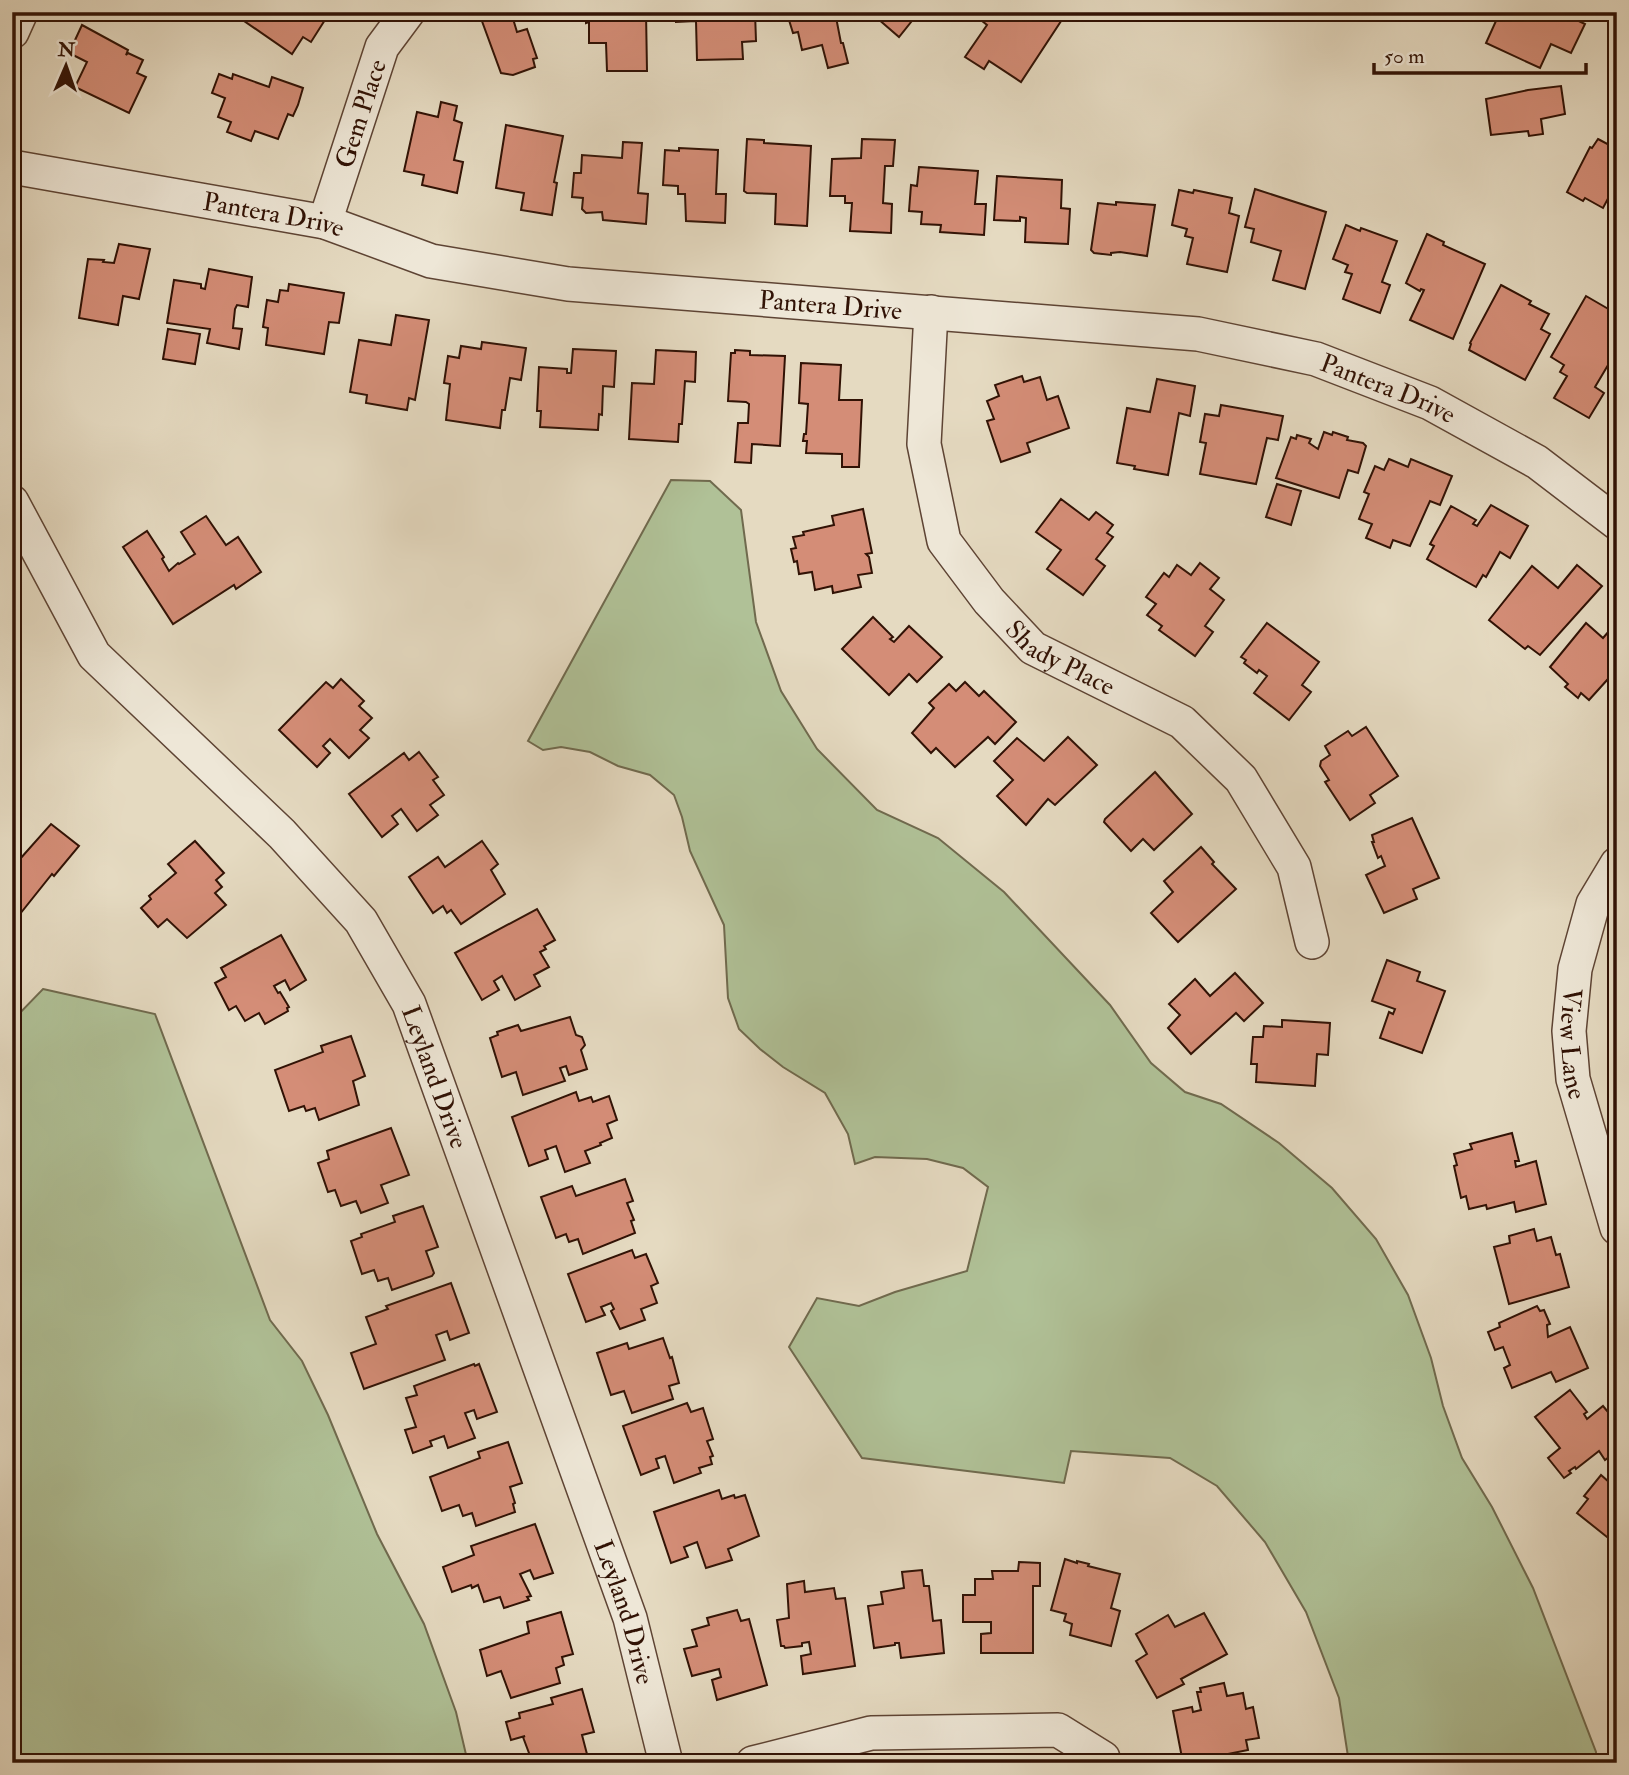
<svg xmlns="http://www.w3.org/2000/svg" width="1629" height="1775" viewBox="0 0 1629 1775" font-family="'IM FELL Double Pica',serif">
  <rect width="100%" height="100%" fill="#e5dac1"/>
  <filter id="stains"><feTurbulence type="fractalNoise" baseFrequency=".00286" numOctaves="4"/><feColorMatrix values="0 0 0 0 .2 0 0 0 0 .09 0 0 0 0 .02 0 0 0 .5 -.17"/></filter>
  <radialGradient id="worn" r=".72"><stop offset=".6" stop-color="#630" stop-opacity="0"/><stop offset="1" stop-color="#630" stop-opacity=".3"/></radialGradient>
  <g fill="#b0c197" stroke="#706a4e" stroke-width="2">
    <path d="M671,480l39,1 31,29 15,112 25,69 36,58 60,61 61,28 66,54 106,113 41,58 34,29 36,12 58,39 53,45 44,51 32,56 23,63 12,48 19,52 30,49 41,81 63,164v11h-247l-10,-65 -33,-86 -41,-70 -48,-56 -47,-28 -99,-7 -7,32 -202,-25 -73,-111 28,-49 42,8 36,-14 72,-21 21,-84 -25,-19 -36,-9 -52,-2 -20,7 -7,-30 -23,-41 -42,-26 -23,-18 -21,-20 -11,-31 -4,-73 -34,-74 -8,-34 -8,-22 -24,-20 -32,-9 -28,-14 -29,-5 -18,3 -15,-9z"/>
    <path d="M43,989l112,25 115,306 32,41 26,54 49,119 47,90 32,88 12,51h-456v-742z"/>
  </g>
  <g fill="#d48d77" stroke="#311205" stroke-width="2">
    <path d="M231,12h99l-19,30 -8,-5 -11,17z"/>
    <path d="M511,12l6,20 10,-3 10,29 -4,1 2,8 -22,8 -12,-2 -22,-60z"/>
    <path d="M586,12h60l1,59h-40l-1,-28h-17v-21l-3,1z"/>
    <path d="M676,12h79l1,29 -14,1 1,17 -46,1 -1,-39 -20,1z"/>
    <path d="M802,12h33l6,31h2l5,20 -20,5 -6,-23 -20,5 -4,-18 -5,1 -4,-13 14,-3z"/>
    <path d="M870,12h49l-20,25z"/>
    <path d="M971,12h53l6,4 2,-4h35l-46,70 -32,-21 -5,8 -19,-12 22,-32z"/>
    <path d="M1500,12h16l13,7 3,-7h28l25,12 -14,29 -20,-9 -11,24 -54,-25z"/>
    <path d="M82,25l46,25 -2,5 2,-2 15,7 -6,13 9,4 -17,36 -54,-26 12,-25 -18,-9z"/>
    <path d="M219,74l13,5 1,-5 36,13 3,-10 31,11 -5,17 -5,11 -5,-2 -10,25 -23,-8 -4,10 -24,-9 4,-10 -13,-5 7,-19 -13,-5z"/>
    <path d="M1561,86l4,28 -24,5 2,15 -14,2 -1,-5 -37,4 -5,-36 42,-9z"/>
    <path d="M441,102l16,4 -3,14 8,3 -8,37 9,2 -6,31 -35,-8 2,-10 -20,-4 13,-59 21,5z"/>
    <path d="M506,125l57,11 -9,46 3,1 -5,32 -31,-5 3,-17 -28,-5z"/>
    <path d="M747,139l17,1v3l47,3 -4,80 -32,-2 1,-30 -29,-1 -3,-2z"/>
    <path d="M862,139l33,1 -2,26h-8l-2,37 9,1 -1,29 -41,-2 2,-28h-7v-7h-15l2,-37 29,-1z"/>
    <path d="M1598,139l19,10v14l-7,11 7,4v16l-1,2 -5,-3 -8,15 -18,-10 -2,3 -16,-9 23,-45 2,1z"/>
    <path d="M623,142l19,1 -4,50 10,1 -2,30 -43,-4 -1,-8 -16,1 -4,-4 1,-11 -11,-1 2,-24h7l1,-18 40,3z"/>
    <path d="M679,148l39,2 -2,44h10l-1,29 -39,-2 -1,-27h-7v-8l-15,-1 2,-35 14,1z"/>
    <path d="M919,167l59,4 -3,33h11l-2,31 -44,-3 1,-7 -20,-1 1,-12 -13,-1 2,-26 6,1z"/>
    <path d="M997,176l65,4 -1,28 9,1 -2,35 -43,-2 1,-24 -6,-1v4l-26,-1z"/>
    <path d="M1255,189l71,23 -21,77 -32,-9 8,-29 -30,-9 3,-13 -9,-2z"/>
    <path d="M1179,190l14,3 1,-3 38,8 -3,15 10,3 -12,56 -40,-8 6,-26 -8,-2 2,-7 -15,-4z"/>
    <path d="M1116,202l39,3 -8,51 -27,-4 -9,1v2l-17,-2 -3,-3 7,-47 18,2z"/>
    <path d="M1346,225l14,6 1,-3 36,13 -15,41 8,3 -10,28 -37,-14 9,-25 -7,-2 3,-7 -15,-6z"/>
    <path d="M1427,234l17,8 -1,3 42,19 -32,75 -43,-19 14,-30 -3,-1 -1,2 -14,-8z"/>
    <path d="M119,244l31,5 -11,50 -16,-3 -5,29 -39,-7 9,-59 16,1 -1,2 11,1z"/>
    <path d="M209,269l43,8 -4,30 -11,-2 -2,4 -2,19 9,1 -3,20 -32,-6 3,-14 -43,-6 7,-43 27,4v4l4,1z"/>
    <path d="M289,284l55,9 -5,30 -10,-1 -5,32 -58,-9 2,-17 -5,-1 4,-27 11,2 2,-12 8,1z"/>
    <path d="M1501,285l30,16 -2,3 20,10 -8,15 9,5 -25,46 -56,-30 2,-6 -1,-1z"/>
    <path d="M1586,296l31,18v36l-22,37 9,6 -15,25 -35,-20 13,-22 -7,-4 4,-7 -13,-8z"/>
    <path d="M396,315l33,5 -14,80 -6,-2 -2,12 -41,-7 1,-8 -17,-3 9,-52 32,5z"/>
    <path d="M168,329l32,5 -5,30 -32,-5z"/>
    <path d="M482,342l44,6 -5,32 -11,-2 -5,32h-3l-2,18 -54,-8 4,-36 -6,-1 4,-27 11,2 2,-12 20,3z"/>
    <path d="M573,349l43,2 -2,36 -11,-1 -1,29 -3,-1 -1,16 -58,-3 1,-16h-4l2,-44 28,2v4h4z"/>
    <path d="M656,350l40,2 -1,30 -10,-1 -3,43h-3l-1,18 -49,-3 3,-56 22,1z"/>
    <path d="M735,350l15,1v4l35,1 -5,90 -28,-2 -1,19 -16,-1 3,-39h10l1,-19 -3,-2 -18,-1 3,-48h4z"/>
    <path d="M801,363l40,2 -2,35h23l-3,67h-17v-13l-36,-1 1,-12h-4l1,-7h2l2,-30 -9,-1z"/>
    <path d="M1022,376l2,6 16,-5 7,23 11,-4 11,32 -42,15 3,9 -29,10 -14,-41 7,-2 -7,-18 12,-5 -4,-11z"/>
    <path d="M1157,379l38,7 -5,30 -11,-3 -11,62 -34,-6 1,-3 -18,-3 10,-55 23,4z"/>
    <path d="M1221,405l62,11 -5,24 -11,-2 -11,46 -56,-10 6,-31 -6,-1 5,-28 14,2z"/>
    <path d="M1324,432l8,3 1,-3 15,5 -1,3 16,3 3,3 -8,27 -10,-3 -9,28 -63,-20 15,-41 5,2 1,-4 14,4 -2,4 9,6z"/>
    <path d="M1389,459l19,8 3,-8 41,17 -12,29 -10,-4 -20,45 -17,-6 -3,8 -24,-10 6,-14 -13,-5 10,-25 -5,-2 11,-26 9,4z"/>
    <path d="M1277,484l24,7 -10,34 -25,-8z"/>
    <path d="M1061,499l28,21 7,-8 17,13 -6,8 6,4 -17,22 9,7 -22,29 -36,-26 14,-19 -25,-18z"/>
    <path d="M1491,505l37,21 -18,32 -10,-6 -14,25 -3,-2 -7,12 -49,-28 7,-13 -4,-2 21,-38 25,14 -3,4 4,2z"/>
    <path d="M863,509l9,44 -6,1 3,3 3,16 -14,2 3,12 -28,6 -1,-7 -17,4 -3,-18 -13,2 -2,-13 -3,1 -3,-13 5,-1 -3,-11 11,-2 -1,-3 31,-7 -2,-9z"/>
    <path d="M206,516l20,29 12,-8 23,35 -25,17 -2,-4 -61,39 -50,-77 24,-16 17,26 -2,2 7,12 9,-8 1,1 16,-10 -14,-22z"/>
    <path d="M1200,563l19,15 -9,11 14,11 -19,26 8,6 -18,24 -36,-26 3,-4 -15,-11 9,-11 -10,-7 18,-24 5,4 8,-12 14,10z"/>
    <path d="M1577,565l25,21 -62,69 -12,-9 -3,3 -36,-29 43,-54 26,22z"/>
    <path d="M873,617l20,20 -3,2 4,3 15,-16 33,31 -25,25 -8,-8 -20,21 -47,-46z"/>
    <path d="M1617,622v47l-28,31 -8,-7 -3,5 -13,-11 3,-3 -18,-17 36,-44 17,15z"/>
    <path d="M1267,623l52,39 -17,23 9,7 -22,28 -35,-27 13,-17 -8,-6 -2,3 -13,-10 2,-3 -5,-3z"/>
    <path d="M341,679l23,22 -5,5 13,12 -12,12 9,8 -20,20 -19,-19 -7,7 7,7 -13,14 -38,-37 47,-48 7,6z"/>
    <path d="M965,682l14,14 5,-5 32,31 -21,22 -7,-7 -33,30 -19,-19 -5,5 -19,-20 22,-25 -5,-5 20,-19 7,7z"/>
    <path d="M1366,727l32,49 -28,19 5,8 -25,17 -25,-38 4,-2 -9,-14 1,-5 9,-6 -5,-9 23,-15 4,5z"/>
    <path d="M1068,737l29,28 -42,40 -7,-6 -22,26 -29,-29 16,-16 -19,-19 23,-23 27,23z"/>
    <path d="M419,752l19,25 -5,3 11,15 -14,10 8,10 -21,16 -16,-22 -9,7 6,8 -16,13 -33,-43 55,-41 5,7z"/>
    <path d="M1155,772l37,42 -38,36 -11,-11 -12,12 -27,-29 1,-3z"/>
    <path d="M1412,818l27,60 -26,11 4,10 -33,14 -18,-38 19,-9 -4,-10 -3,2 -6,-16h2l-2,-7z"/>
    <path d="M51,824l28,22 -25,30 -2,-2 -40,50v-39l4,-5 -4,-3v-9z"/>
    <path d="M195,841l29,32 -8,7 6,7 -7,6 11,12 -39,33 -20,-19 -9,8 -17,-19 10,-9 -2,-3 27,-23 -8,-9z"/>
    <path d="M482,841l16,23 -7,6 14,24 -44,30 -10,-14 -4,3 -4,-7 -10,7 -24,-36 29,-20 7,10z"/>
    <path d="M1201,847l13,15 -2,2 24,25 -58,53 -27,-29 22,-21 -9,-11z"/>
    <path d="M537,909l18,31 -11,6 2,3 -6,3 9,15 -15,8 6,11 -25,14 -13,-24 -8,5 5,9 -17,10 -27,-47z"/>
    <path d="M281,935l25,45 -16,10 -5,-10 -11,6 4,7 2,-1 9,15 -2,1 1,3 -23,13 -6,-11 -14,8 -9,-15 -7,4 -14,-27 11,-6 -5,-9z"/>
    <path d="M1387,960l33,12 -3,9 28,10 -23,62 -42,-15 9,-26 4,2 2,-5 -23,-8z"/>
    <path d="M1235,973l28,30 -19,18 -8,-8 -45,41 -23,-26 12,-13 -11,-11 26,-25 15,17z"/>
    <path d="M570,1017l6,18 6,2 3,8 -4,5 6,19 -18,6 -3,-9 -6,2 5,13 -42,14 -7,-23 -14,5 -12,-39 8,-3 -1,-3 21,-7 3,6z"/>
    <path d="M1282,1020l48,3 -2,32 -11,-1 -2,32 -59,-4 1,-18h-6l2,-27h10l1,-11 18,1z"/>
    <path d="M351,1036l14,40 -12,5 6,24 -40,15 -4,-12 -9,3 -2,-5 -15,5 -14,-41 48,-18 -2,-6z"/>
    <path d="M576,1092l3,9 12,-4 2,5 16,-6 8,24 -10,4 5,14 -12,5 1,2 -16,6 5,12 -25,9 -9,-26 -11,4 3,9 -19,7 -17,-49z"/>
    <path d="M391,1128l18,47 -28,10 7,18 -27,10 -5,-12 -15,5 -6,-16 -7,2 -10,-29 11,-4 -2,-8z"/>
    <path d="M1512,1133l7,28h-4l1,6 20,-6 10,43 -30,8 -2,-10 -27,7 -1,-4 -17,4 -3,-13 -5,2 -7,-32 3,-1 -3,-11 18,-5 -2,-5z"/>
    <path d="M625,1179l8,22 -6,2 7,17 -3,1 4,12 -52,21 -5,-15 -9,3 -3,-8 -10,4 -15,-41 31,-11 4,10z"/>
    <path d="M423,1206l15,41 -12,4 8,22 -2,3 -40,14 -4,-12 -10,3 -4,-11 -12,4 -11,-33 11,-4 -1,-3 34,-12 -2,-6z"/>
    <path d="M1534,1229l3,12 14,-4 5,18 4,-1 9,33 -60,17 -15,-57 16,-4 -1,-7z"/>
    <path d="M632,1250l3,8 11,-4 12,29 -7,3 6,17 -16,6 4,11 -25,9 -9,-18 3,-2 -3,-6 -10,4 4,8 -19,7 -18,-48z"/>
    <path d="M451,1283l18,50 -19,7 -3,-9 -11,4 9,25 -81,29 -13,-36 25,-9 -10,-27 22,-8 -2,-3z"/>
    <path d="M1537,1306l3,5 4,-1 6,14 -3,1 1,12 22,-10 18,41 -32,14 -5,-10 -39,16 -8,-20 6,-3 -7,-18 -8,3 -7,-18 12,-5 -1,-4z"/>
    <path d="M663,1338l7,20 2,-1 7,26 -10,3 4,13 -41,14 -8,-22 -13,4 -14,-42 30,-10 2,6z"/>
    <path d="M474,1364l1,2 4,-2 18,48 -20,7 -3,-9 -9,3 10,25 -27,10 -4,-12 -14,5 2,5 -19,7 -8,-23 11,-3 -10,-29 11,-3 -3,-9z"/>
    <path d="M1570,1390l17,22 -3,2 3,5 16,-13 10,12 -2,2 6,7v24l-12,9 -6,-9 -23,18 -1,-2 -6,4 2,2 -7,5 -16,-20 12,-10 -25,-31z"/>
    <path d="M687,1403l4,9 12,-4 10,31 -6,2 6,15 -3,1 2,7 -13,4 2,5 -27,10 -9,-27 -9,3 3,9 -18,7 -18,-49z"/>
    <path d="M508,1442l14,41 -12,4 5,16 -2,1 2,8 -39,14 -4,-13 -9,3 -4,-11 -17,6 -12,-34 50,-19 -2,-6z"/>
    <path d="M1617,1473v72l-40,-32 11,-14 -4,-3 17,-21 8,7z"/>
    <path d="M719,1490l3,9 12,-4 1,3 10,-3 14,41 -31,13 4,11 -26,8 -9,-26 -13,5 4,10 -17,6 -17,-51z"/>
    <path d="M535,1524l18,49 -19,6 -4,-9 -10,4 11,22 -4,1 2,3 -25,8 -4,-11 -16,5 -6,-17 -6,3 -1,-3 -19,7 -9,-25 31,-12 -3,-9z"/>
    <path d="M1065,1559l12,4v-2l12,3 -1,2 32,8 -9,34 9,3 -9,35 -41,-11 2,-11 -8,-3 2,-7 -15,-4z"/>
    <path d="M1019,1562l21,1v23h-7v67h-52v-19l10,-1v-11h-28v-27h12v-16h18l-1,-8h26z"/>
    <path d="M922,1570l2,16h5l4,35 8,-1 3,33 -43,5 -2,-15h-4v2l-21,3 -6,-42 15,-2 -2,-12 23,-4 -2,-16z"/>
    <path d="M804,1581l1,11 29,-4 2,11 9,-1 10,68 -52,8 -2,-18 10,-2 -2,-12 -7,1v3l-17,2 -1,-2h-3l-4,-26 12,-2 -2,-34z"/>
    <path d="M737,1610l4,11 8,-2 18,66 -50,15 -5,-20 9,-3 -2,-8 -27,7 -8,-27 13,-3 -5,-16 17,-5 -2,-7z"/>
    <path d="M561,1612l12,42 -11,3 2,8 -8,3 4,15 -49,15 -10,-27 -14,5 -7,-26 49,-17 -2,-11z"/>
    <path d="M1204,1613l23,41 -46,25 3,5 -27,14 -21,-37 11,-7 -11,-20 32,-19 7,12z"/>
    <path d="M1224,1683l3,13 16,-3 3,16 7,-2 6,31 -13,2 2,10 -65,13 -10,-52 19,-4 1,5 8,-2 -4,-18h4l-1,-4z"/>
    <path d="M582,1689l12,43 -12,3 6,23 -2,2 -10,3h-32l-1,-5 -11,3 -9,-24 2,-1 -14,4 -5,-18 14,-4 -1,-5 34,-9 -2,-6z"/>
  </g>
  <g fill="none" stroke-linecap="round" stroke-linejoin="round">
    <defs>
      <g id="minor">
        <path d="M12,32l9,-20"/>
        <path id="s1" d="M12,167l313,55 106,39 137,23 630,50 118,25 114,44 107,59 80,61"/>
        <path id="s2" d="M325,222l57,-175 26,-35"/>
        <path id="s3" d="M931,312l-7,132 20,97 45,60 44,47 149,74 59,57 53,88 18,75"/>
        <path id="s4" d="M12,502l82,153 188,179 79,87 48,83 221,614 36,145"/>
        <path id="s5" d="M1617,864l-24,40 -18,65 -6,62 4,48 44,149"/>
        <path d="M753,1763l118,-30 187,-3 45,28 1,5"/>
      </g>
    </defs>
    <use href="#minor" stroke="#5e4434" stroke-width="36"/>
    <use href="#minor" stroke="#eee7d7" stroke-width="33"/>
  </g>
  <g text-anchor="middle" stroke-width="6" stroke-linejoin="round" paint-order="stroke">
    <g font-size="26" fill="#311205" stroke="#eee7d7">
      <text dy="9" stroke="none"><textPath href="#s2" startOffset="114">Gem Place</textPath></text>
      <text dy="9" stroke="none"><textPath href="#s1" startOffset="266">Pantera Drive</textPath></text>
      <text dy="9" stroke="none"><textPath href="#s1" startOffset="833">Pantera Drive</textPath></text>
      <text dy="9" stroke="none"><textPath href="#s1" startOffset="1400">Pantera Drive</textPath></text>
      <text dy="9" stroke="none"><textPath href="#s3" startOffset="399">Shady Place</textPath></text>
      <text dy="9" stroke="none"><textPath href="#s5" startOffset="189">View Lane</textPath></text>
      <text dy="9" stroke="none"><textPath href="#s4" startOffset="724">Leyland Drive</textPath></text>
      <text dy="9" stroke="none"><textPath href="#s4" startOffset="1292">Leyland Drive</textPath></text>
    </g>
  </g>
  <rect width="1629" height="1775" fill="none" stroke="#e5dac1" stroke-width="42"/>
  <rect x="14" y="14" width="1601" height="1747" fill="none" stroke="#311205" stroke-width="3.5"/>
  <rect x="21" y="21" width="1587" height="1733" fill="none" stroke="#311205" stroke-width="2"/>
  <g transform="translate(66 66) rotate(2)" stroke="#eee7d7" stroke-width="5" paint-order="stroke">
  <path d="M0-5L12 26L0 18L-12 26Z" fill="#311205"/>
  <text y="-10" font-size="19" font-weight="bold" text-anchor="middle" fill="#311205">N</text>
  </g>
  <path d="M1374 63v10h212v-10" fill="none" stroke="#311205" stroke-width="3.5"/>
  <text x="1384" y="63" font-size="21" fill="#311205" stroke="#eee7d7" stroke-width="5" paint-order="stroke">50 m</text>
  <rect width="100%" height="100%" filter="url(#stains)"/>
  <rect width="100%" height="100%" fill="url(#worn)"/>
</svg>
